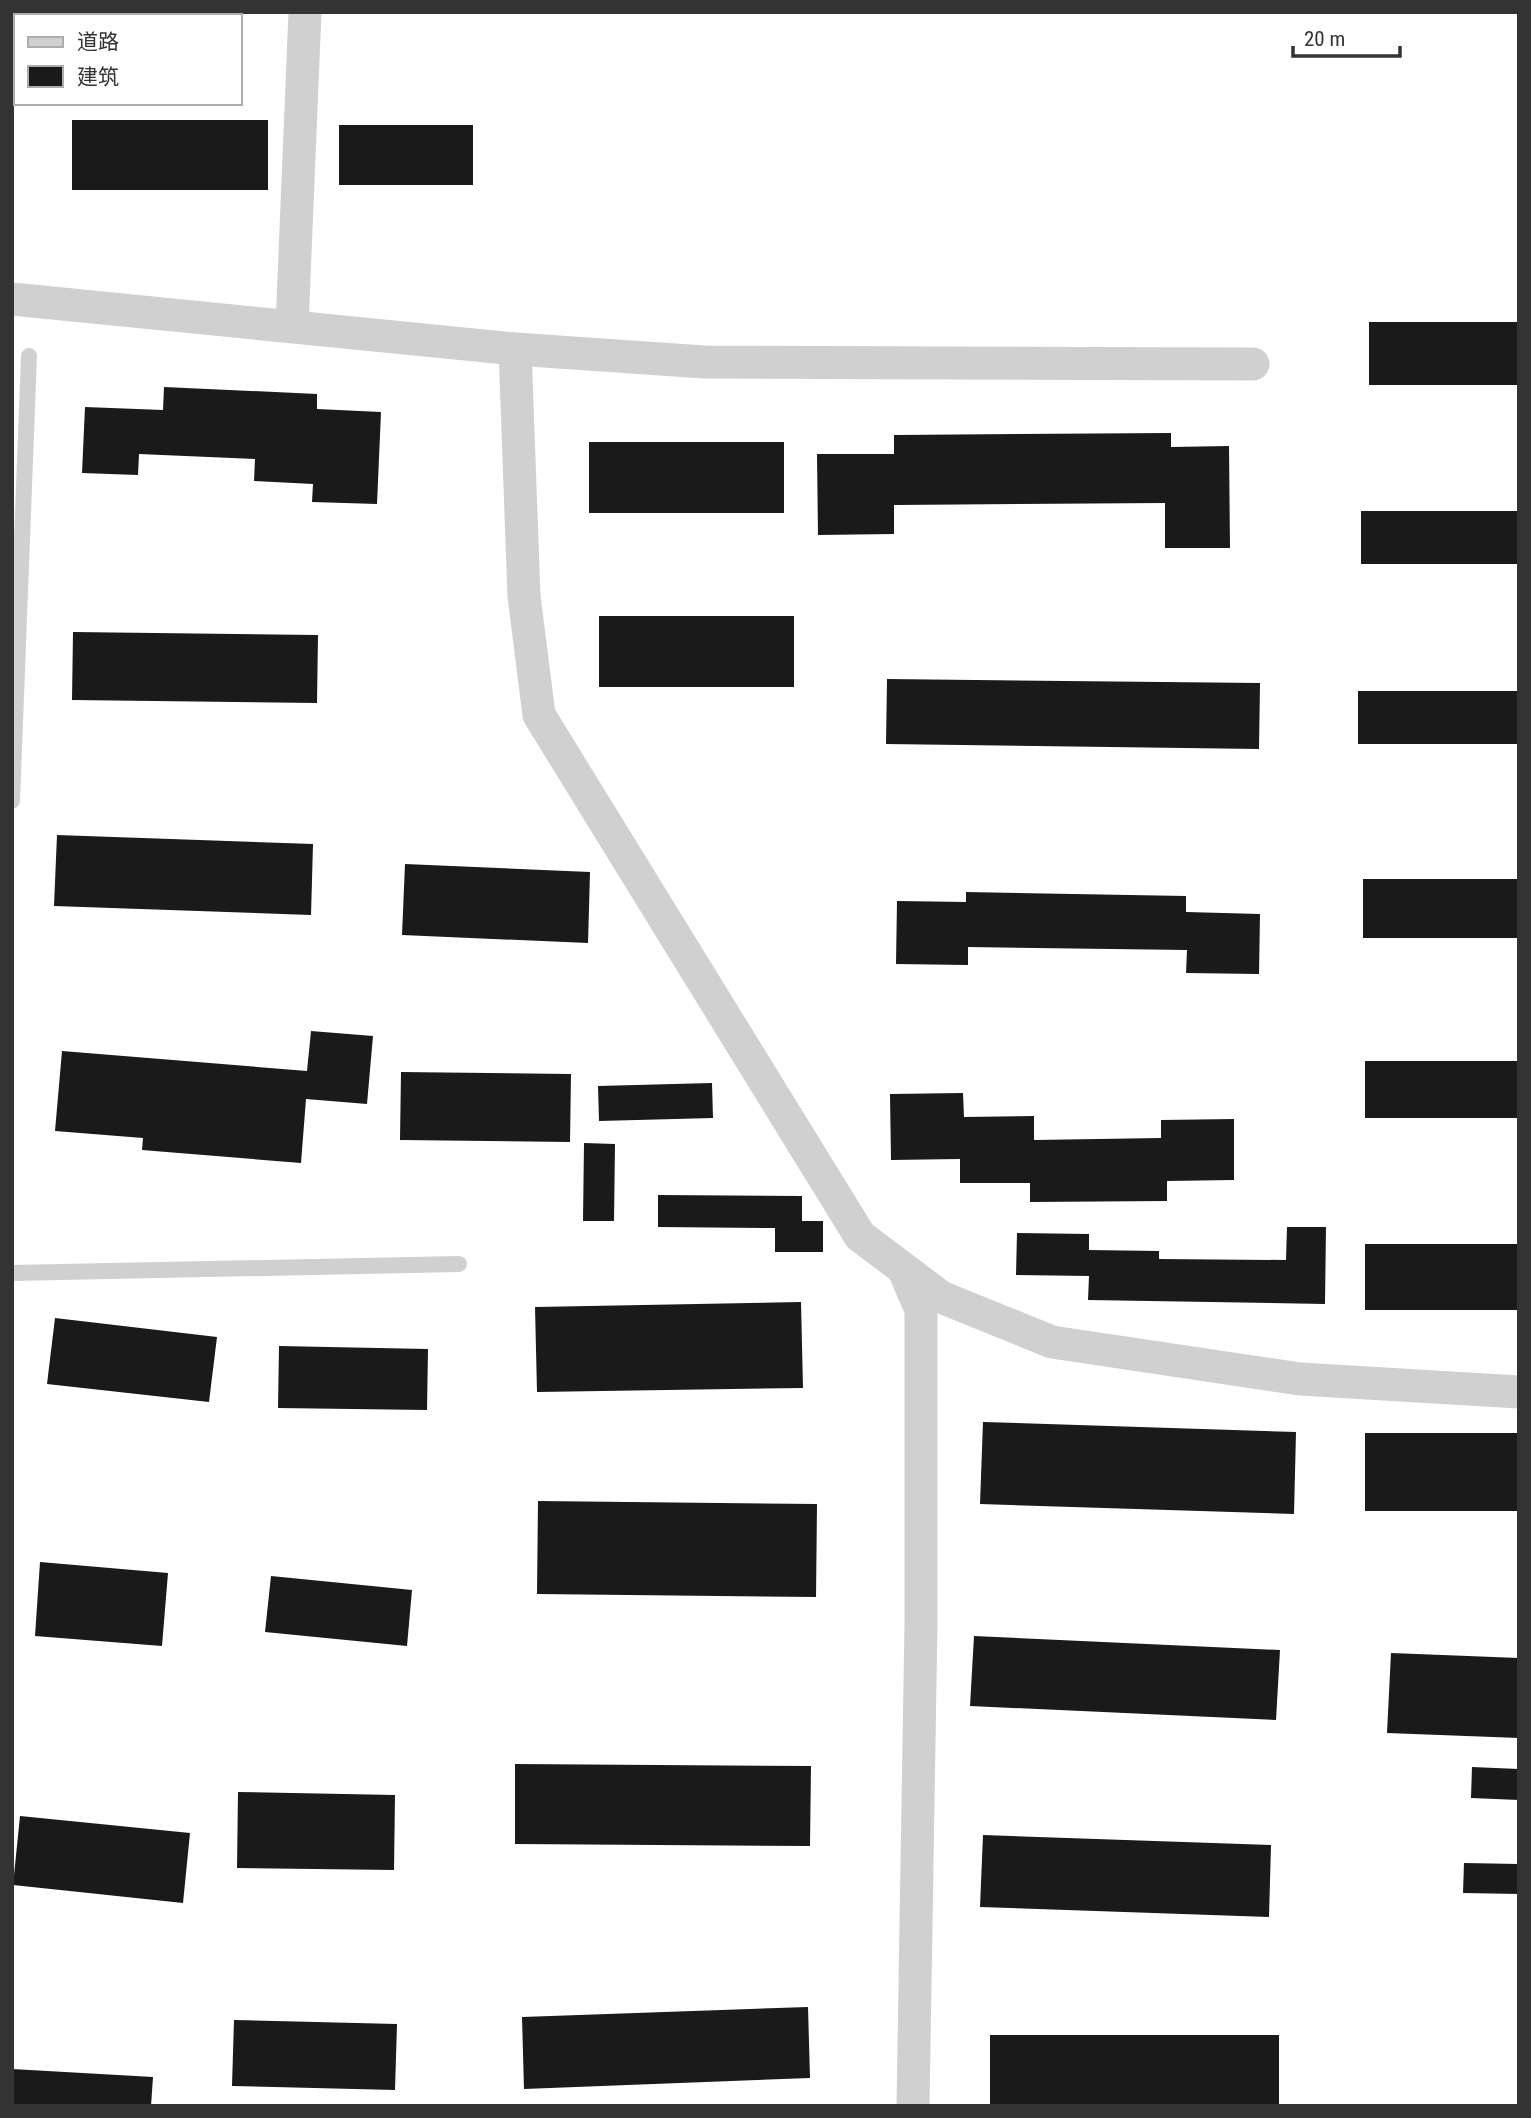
<svg xmlns="http://www.w3.org/2000/svg" width="1531" height="2118" viewBox="0 0 1531 2118" font-family="'Roboto Condensed','Noto Sans SC',sans-serif">
  <rect width="100%" height="100%" fill="#fff"/>
  <g fill="#1a1a1a">
    <rect x="72" y="120" width="196" height="70"/>
    <rect x="339" y="125" width="134" height="60"/>
    <rect x="1369" y="322" width="150" height="63"/>
    <path d="M164,387l153,7v15l64,3 -4,92 -65,-2 1,-18 -59,-3 1,-22 -116,-5 -1,21 -56,-2 3,-66 78,3z"/>
    <path d="M1171,433v14l58,-1 1,102h-65v-45l-271,2v29l-76,1 -1,-81h77v-19z"/>
    <rect x="589" y="442" width="195" height="71"/>
    <rect x="1361" y="511" width="158" height="53"/>
    <rect x="599" y="616" width="195" height="71"/>
    <path d="M73,632l245,3 -1,68 -245,-3z"/>
    <path d="M887,679l373,4 -1,66 -373,-5z"/>
    <rect x="1358" y="691" width="161" height="53"/>
    <path d="M57,835l256,9 -2,71 -257,-9z"/>
    <path d="M405,864l185,8 -2,71 -186,-8z"/>
    <rect x="1363" y="879" width="156" height="59"/>
    <path d="M966,892l220,4v16l74,2 -1,60 -73,-1 1,-23 -219,-3v18l-72,-1 1,-63 69,1z"/>
    <path d="M311,1031l62,5 -6,68 -61,-5 -5,64 -159,-13 1,-12 -88,-7 7,-80 245,20z"/>
    <rect x="1365" y="1061" width="154" height="57"/>
    <path d="M401,1072l170,2 -1,68 -170,-2z"/>
    <path d="M712,1083l1,35 -114,3 -1,-35z"/>
    <path d="M963,1093l1,24 70,-1v24l127,-2v-18l73,-1v61l-67,1v20l-137,1v-19h-70v-24l-69,1 -1,-66z"/>
    <path d="M584,1143l31,1 -1,77h-31z"/>
    <path d="M658,1195l144,1v25h21v31h-48v-24l-117,-1z"/>
    <path d="M1287,1227h39l-1,77 -237,-4 1,-24 -73,-1 1,-42 72,1v16l70,1v8l127,1z"/>
    <rect x="1365" y="1244" width="154" height="66"/>
    <path d="M801,1302l2,86 -266,4 -2,-85z"/>
    <path d="M55,1318l162,19 -8,65 -162,-18z"/>
    <path d="M279,1346l149,3 -1,61 -149,-2z"/>
    <path d="M983,1422l313,10 -2,82 -314,-10z"/>
    <rect x="1365" y="1433" width="154" height="78"/>
    <path d="M538,1501l279,3 -1,93 -279,-3z"/>
    <path d="M40,1562l128,11 -6,73 -127,-10z"/>
    <path d="M271,1576l141,14 -5,56 -142,-14z"/>
    <path d="M974,1636l306,14 -4,70 -306,-14z"/>
    <path d="M1391,1653l128,5v80l-132,-5z"/>
    <path d="M515,1764l296,2 -1,80 -295,-2z"/>
    <path d="M1472,1767l47,2v31l-48,-2z"/>
    <path d="M238,1792l157,3 -1,75 -157,-2z"/>
    <path d="M20,1816l170,17 -7,70 -170,-18z"/>
    <path d="M983,1835l288,10 -2,72 -289,-10z"/>
    <path d="M1464,1863l55,1v30l-56,-1z"/>
    <path d="M808,2007l2,71 -286,11 -2,-72z"/>
    <path d="M234,2020l163,4 -2,66 -163,-4z"/>
    <rect x="990" y="2035" width="289" height="71"/>
    <path d="M12,2069l141,8 -2,29h-139z"/>
  </g>
  <g fill="none" stroke-linecap="round" stroke-linejoin="round">
    <g stroke="#d0d0d0" stroke-width="16">
      <path d="M12,801l17,-445"/>
      <path d="M12,1273l447,-9"/>
    </g>
    <g stroke="#d0d0d0" stroke-width="33">
      <path d="M12,299l503,50 189,13 549,2"/>
      <path d="M292,326l13,-314"/>
      <path d="M515,349l9,247 15,119 321,521 81,61 111,45 248,37 219,13"/>
      <path d="M904,1270l17,40v312l-8,484"/>
    </g>
  </g>
  <rect width="1531" height="2118" fill="none" stroke="#333333" stroke-width="28"/>
  <rect x="14" y="14" width="228" height="91" fill="#ffffff" stroke="#adadad" stroke-width="2"/>
  <rect x="28" y="37" width="35" height="10" fill="#d0d0d0" stroke="#adadad" stroke-width="2"/>
  <text x="77" y="49" font-size="21" fill="#333333">道路</text>
  <rect x="28" y="66" width="35" height="21" fill="#1a1a1a" stroke="#adadad" stroke-width="2"/>
  <text x="77" y="84" font-size="21" fill="#333333">建筑</text>
  <path d="M1293 46v10h107v-10" fill="none" stroke="#333333" stroke-width="3.5"/>
  <text x="1304" y="46" font-size="21" fill="#333333" stroke="#ffffff" stroke-width="5" paint-order="stroke">20 m</text>
</svg>
